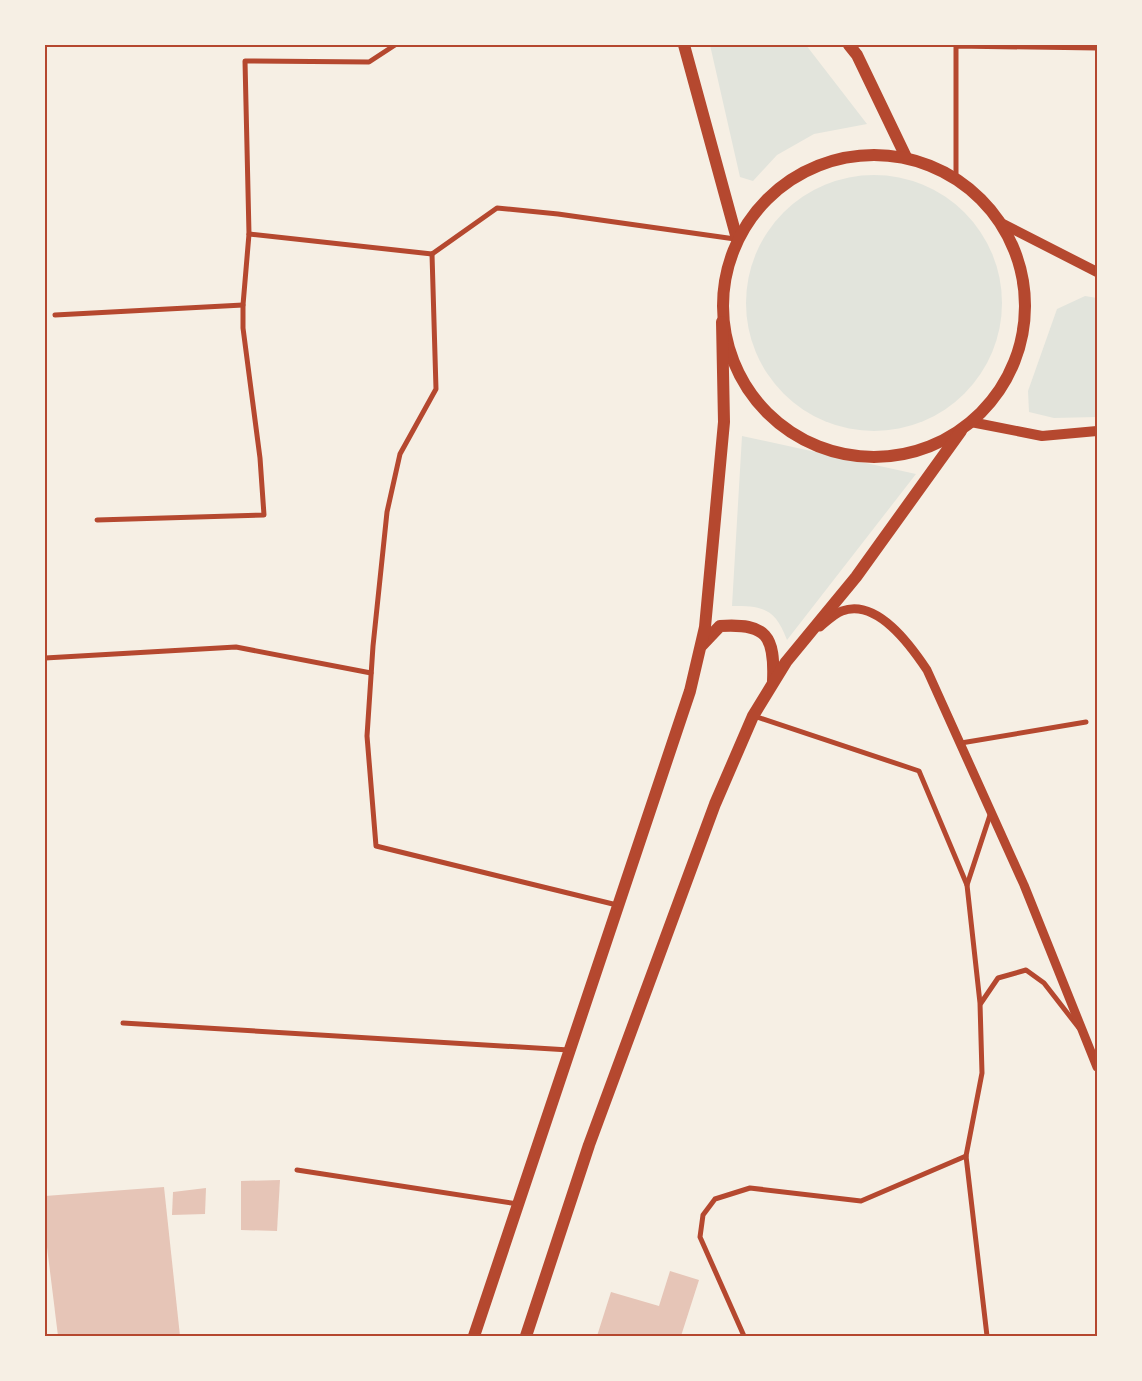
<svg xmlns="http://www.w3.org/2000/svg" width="1142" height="1381" viewBox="0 0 1142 1381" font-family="Commissioner,sans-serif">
  <rect width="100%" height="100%" fill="#f6efe4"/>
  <g fill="#e2e4dc">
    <path d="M710,45h96l61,79 -53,10 -37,21 -24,26 -13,-4z"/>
    <circle cx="874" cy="303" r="128"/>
    <path d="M1085,296l12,2v119l-43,1 -25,-6 -1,-21 29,-82z"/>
    <path d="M742,436l174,38 -129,166c-12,-32 -24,-34 -55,-34z"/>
  </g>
  <g fill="#e6c5b7">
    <path d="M280,1180l-3,51 -36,-1v-49z"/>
    <path d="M164,1187l16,149h-122l-13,-105v-35z"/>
    <path d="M206,1188l-1,26 -33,1 1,-23z"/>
    <path d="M670,1271l29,9 -18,56h-84l14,-44 48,14z"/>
  </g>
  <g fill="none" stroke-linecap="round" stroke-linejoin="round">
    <g stroke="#b5482f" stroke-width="5">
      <path d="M956,177v-131l141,2"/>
      <path d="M249,234l183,20"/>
      <path d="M432,254l4,135 -36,65 -13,58 -14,134 -6,90 9,110 241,59"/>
      <path d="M432,254l65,-46 61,6 177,25"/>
      <path d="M55,315l188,-10"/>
      <path d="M97,520l167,-5 -4,-57 -17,-130v-23l6,-71 -4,-173 124,1 26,-17"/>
      <path d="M45,658l191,-11 135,26"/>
      <path d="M754,716l165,55 48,114"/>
      <path d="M961,743l125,-21"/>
      <path d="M981,1003l17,-25 28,-8 18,13 35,45"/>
      <path d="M123,1023l446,27"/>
      <path d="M297,1170l221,34"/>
      <path d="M744,1336l-44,-99 3,-22 12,-16 35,-11 111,13 105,-45"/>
      <path d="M987,1336l-21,-180 16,-83 -2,-70 -13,-118 24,-73"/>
    </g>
    <path stroke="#b5482f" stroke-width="9" d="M820,627c6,-5 14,-13 22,-16 35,-13 69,35 85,59l97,215 73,182"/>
    <g stroke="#b5482f" stroke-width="10">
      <path d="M1003,224l94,48"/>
      <path d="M971,422l71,14 55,-5"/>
    </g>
    <g stroke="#b5482f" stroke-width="12">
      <path d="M684,45l53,194"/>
      <path d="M849,45l8,10 49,102"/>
      <circle cx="874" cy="306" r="151"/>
      <path d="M702,645l18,-19c47,-3 55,10 53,55"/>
      <path d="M474,1336l216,-645 15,-64 19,-205 -2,-100"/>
      <path d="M526,1336l63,-191 126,-341 38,-88 33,-54 70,-85 105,-146"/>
    </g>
  </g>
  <rect width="1142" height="1381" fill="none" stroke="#f6efe4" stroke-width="92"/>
  <rect x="46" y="46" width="1050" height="1289" fill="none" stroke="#b5482f" stroke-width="2"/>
</svg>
